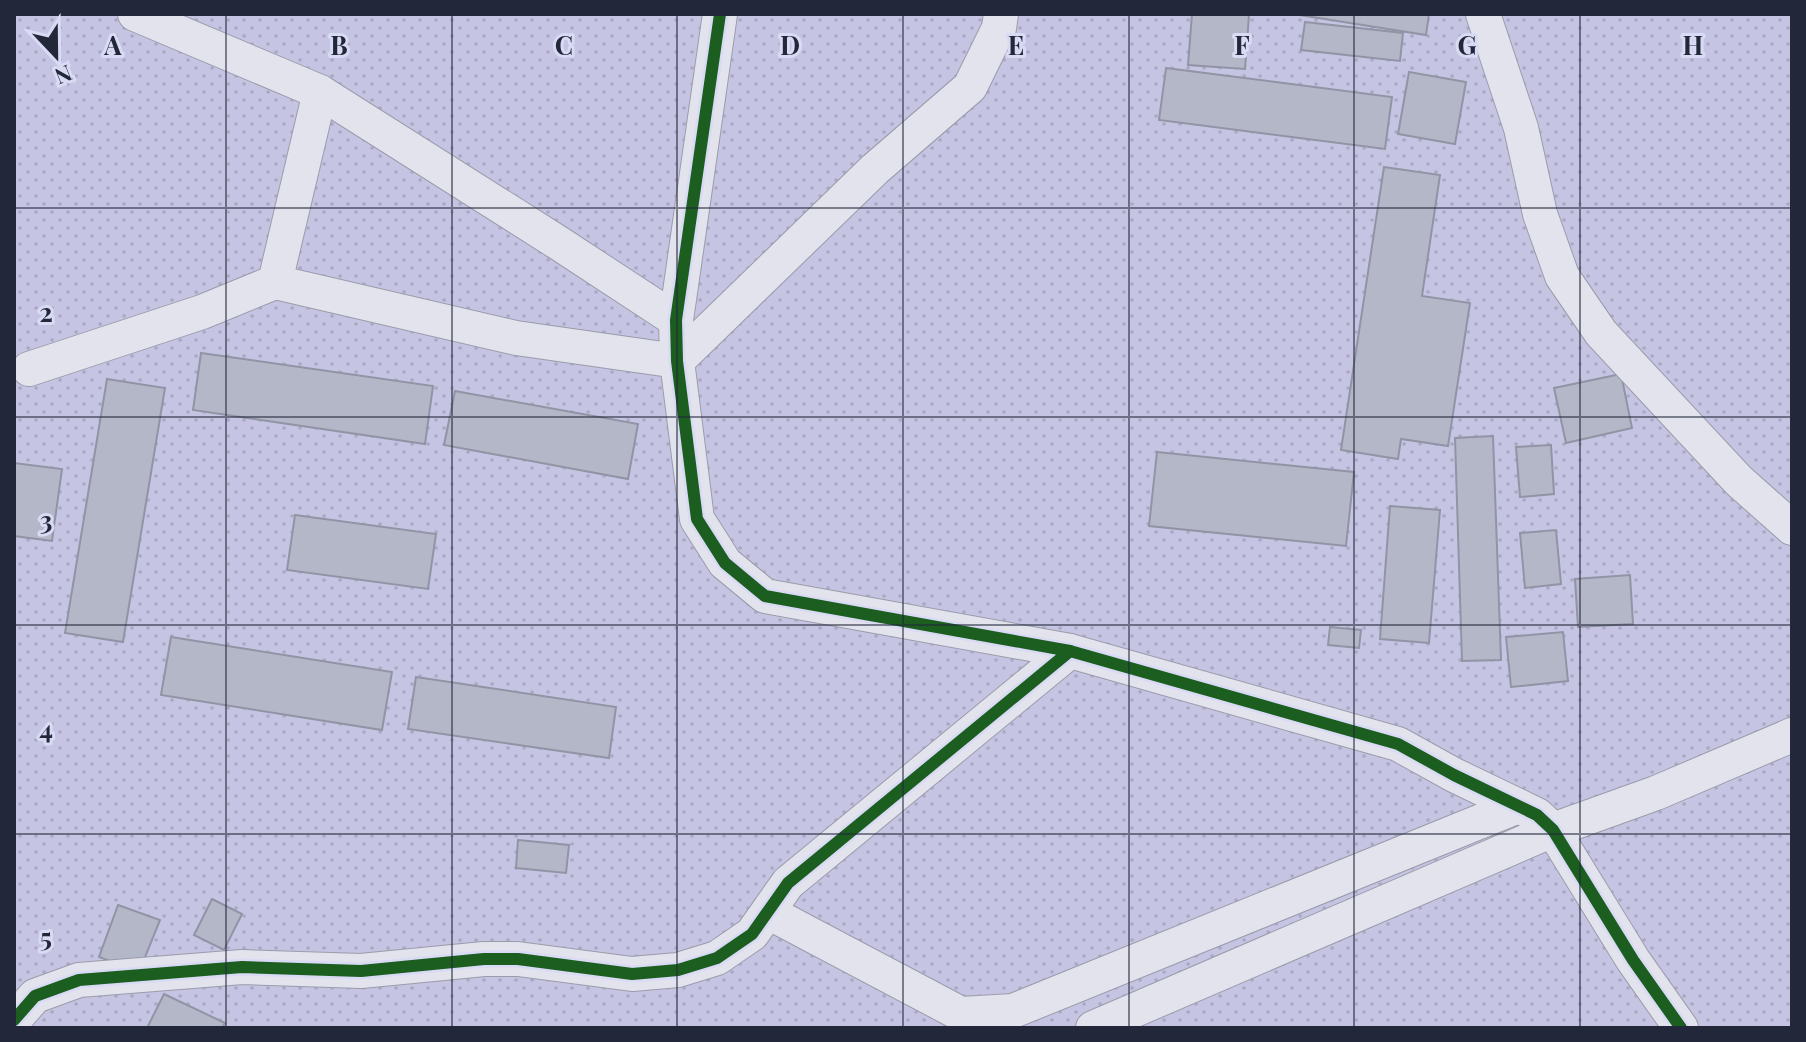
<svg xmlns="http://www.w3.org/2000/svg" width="1806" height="1042" viewBox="0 0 1806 1042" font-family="'Playfair Display',serif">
  <defs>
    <pattern id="farmland-dots" width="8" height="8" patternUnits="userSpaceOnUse" patternTransform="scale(2)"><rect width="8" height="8" fill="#c6c4e3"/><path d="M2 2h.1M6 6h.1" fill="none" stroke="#aaa8c4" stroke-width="1.8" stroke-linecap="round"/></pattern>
  </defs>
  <rect width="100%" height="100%" fill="#d2d2e4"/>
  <rect fill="url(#farmland-dots)" x="14" y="14" width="1778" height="1014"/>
  <g fill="#b3b7c8" stroke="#9194a5" stroke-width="2">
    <path d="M1192,14l57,1 -4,54 -57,-4z"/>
    <path d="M1293,14h136l-3,21z"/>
    <path d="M1305,22l98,11 -3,28 -99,-11z"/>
    <path d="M1166,68l226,29 -7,52 -226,-29z"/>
    <path d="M1409,72l57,10 -11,62 -57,-10z"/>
    <path d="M1384,167l56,8 -18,121 48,7 -22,143 -47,-7 -3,20 -57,-9z"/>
    <path d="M201,353l232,33 -8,58 -232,-34z"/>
    <path d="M1621,374l11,54 -66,15 -12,-55z"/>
    <path d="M107,379l58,9 -42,254 -58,-9z"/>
    <path d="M455,391l183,33 -10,55 -184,-34z"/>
    <path d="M1493,436l8,224 -39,1 -7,-223z"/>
    <path d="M1551,445l3,49 -34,3 -4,-50z"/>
    <path d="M1157,452l197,20 -8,74 -197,-20z"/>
    <path d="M14,463l48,6 -10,72 -38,-5z"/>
    <path d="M1390,506l50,4 -11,133 -49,-4z"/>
    <path d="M295,515l141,19 -8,55 -141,-19z"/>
    <path d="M1556,530l5,54 -36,4 -5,-55z"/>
    <path d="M1630,575l3,49 -55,3 -3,-48z"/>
    <path d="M1330,627l31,3 -2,18 -31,-3z"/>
    <path d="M1563,632l5,49 -57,6 -5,-50z"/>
    <path d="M171,637l221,35 -10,58 -221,-35z"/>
    <path d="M416,677l200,30 -7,51 -201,-29z"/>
    <path d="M518,840l51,5 -3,28 -50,-5z"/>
    <path d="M212,899l30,15 -18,36 -30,-15z"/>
    <path d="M118,905l42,15 -21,52 -40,-15z"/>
    <path d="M164,994l61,29 -3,5h-75z"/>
  </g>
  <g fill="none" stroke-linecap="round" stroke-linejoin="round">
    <defs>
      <g id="street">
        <path d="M135,14l185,78 237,150 119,78"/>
        <path d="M720,14l-44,306 1,41 20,158 28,44 40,33 305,55 328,93 56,31 83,40 16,15 80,130 48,68"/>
        <path d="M1483,14l38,114 19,86 22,62 39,57 138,148 53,47"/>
        <path d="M275,282l241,56 161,23 198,-192 95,-82 29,-59 2,-14"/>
        <path d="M29,369l173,-57 73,-30 45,-190"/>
        <path d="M768,912l193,102 52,-3 503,-204"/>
        <path d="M14,1020l21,-24 44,-16 163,-13 119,4 123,-12h34l114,15 46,-4 39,-12 35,-24 36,-51 282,-232"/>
        <path d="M1093,1028l460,-198 103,-37 136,-58"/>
      </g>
    </defs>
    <use href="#street" stroke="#9a9caa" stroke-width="36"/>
    <use href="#street" stroke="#e2e3ed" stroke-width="34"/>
    <defs>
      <g id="cycleway">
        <path d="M720,14l-44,306 1,41 20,158 28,44 40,33 305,55 328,93 56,31 83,40 16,15 80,130 48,68"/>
        <path d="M14,1020l21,-24 44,-16 163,-13 119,4 123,-12h34l114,15 46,-4 39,-12 35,-24 36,-51 282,-232"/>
      </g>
    </defs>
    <use href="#cycleway" stroke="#d9daf4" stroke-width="17"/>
    <use href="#cycleway" stroke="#1b5e20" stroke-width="12"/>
  </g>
  <path fill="none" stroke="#22283a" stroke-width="2" stroke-opacity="0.55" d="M226,14v1014M452,14v1014M677,14v1014M903,14v1014M1129,14v1014M1354,14v1014M1580,14v1014M14,208h1778M14,417h1778M14,625h1778M14,834h1778"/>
  <g font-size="26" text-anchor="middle" font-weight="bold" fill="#22283a" stroke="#d9daf4" stroke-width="6" stroke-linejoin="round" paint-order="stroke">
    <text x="113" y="55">A</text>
    <text x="339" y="55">B</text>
    <text x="564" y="55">C</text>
    <text x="790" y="55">D</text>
    <text x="1016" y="55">E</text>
    <text x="1242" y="55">F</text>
    <text x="1467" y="55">G</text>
    <text x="1693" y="55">H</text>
    <text x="46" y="322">2</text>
    <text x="46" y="530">3</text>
    <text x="46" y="739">4</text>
    <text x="46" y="947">5</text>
  </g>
  <rect width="1806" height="1042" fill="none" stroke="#22283a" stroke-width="32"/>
  <g transform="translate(56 56) rotate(158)" stroke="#d9daf4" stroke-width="6" paint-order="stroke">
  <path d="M0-6L14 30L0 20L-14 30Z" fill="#22283a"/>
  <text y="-12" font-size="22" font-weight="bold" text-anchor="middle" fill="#22283a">N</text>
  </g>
</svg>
